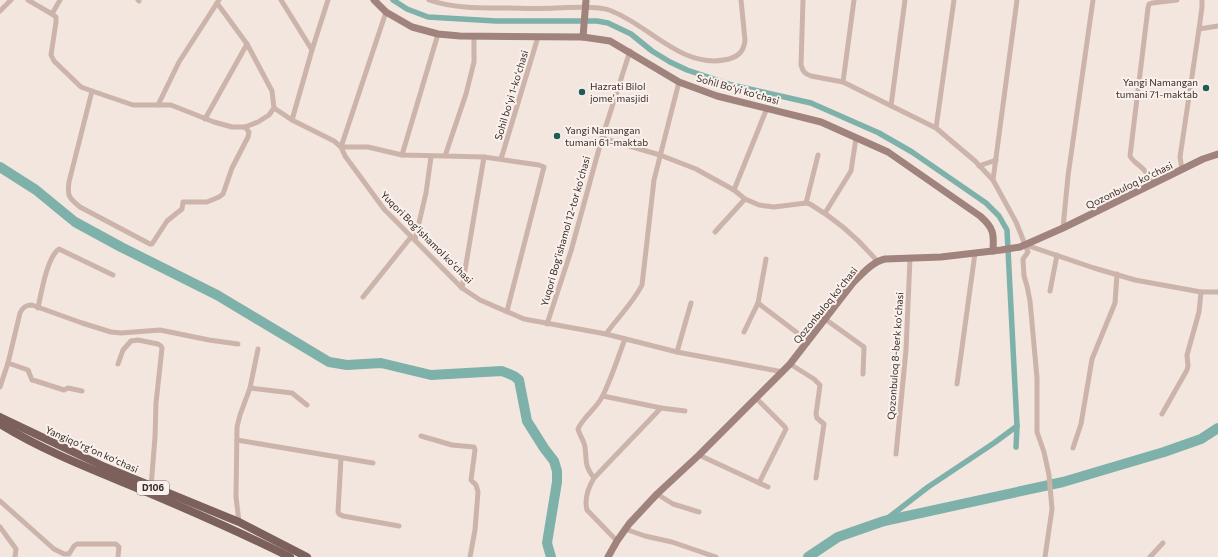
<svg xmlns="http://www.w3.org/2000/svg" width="1218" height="557" viewBox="0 0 1218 557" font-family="Commissioner,sans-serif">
  <rect width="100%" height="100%" fill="#f3e6df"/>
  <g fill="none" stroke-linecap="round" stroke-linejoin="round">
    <g stroke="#7eb1aa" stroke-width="5.5">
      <path d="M393,0l14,9 21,8 68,4h101l11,2 23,11 21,17 18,11 17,8 45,15 79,18 68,30 33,19 74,51 13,13 8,14 10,196 -1,21"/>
      <path d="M884,521l44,-34 66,-44 23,-17"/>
    </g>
    <g stroke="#7eb1aa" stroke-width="10">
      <path d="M0,167l36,23 39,32 46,25 96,48 112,67 18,3 34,-2 50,12 71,-4 12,5 5,4 8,41 17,27 10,13 3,10v11l-10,61 4,14"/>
      <path d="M808,557l30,-20 46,-16 179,-39 101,-30 37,-13 17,-11"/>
    </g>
    <g stroke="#ccb4ab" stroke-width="5">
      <path d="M28,0l24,14"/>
      <path d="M60,0l-8,14 4,3v5l-5,33 3,6 27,26 11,4 41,14h38l43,17 18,5h13l13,-5 11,-7 5,-7 18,12 42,21 7,6 4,9 39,53 78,79 18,12 44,19 82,15 71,18 106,20"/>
      <path d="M138,0l1,1"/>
      <path d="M281,0l31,50"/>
      <path d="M429,0c23,8 48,8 71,8 19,0 37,1 55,0 14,0 41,-3 54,2 40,14 73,61 120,49 10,-3 15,-8 16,-19l-4,-40"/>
      <path d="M803,0l-2,65c2,7 4,9 10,11l32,6 93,46 39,33 18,19 23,42 12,30 -5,7 1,17 3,10 3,15 7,77v54l7,20 5,23 3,34 -7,48"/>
      <path d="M217,3l30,41 25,47 2,17"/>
      <path d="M0,11l11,-11"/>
      <path d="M386,12l-45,135h27l34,8 43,1"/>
      <path d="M1199,29l19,-3"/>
      <path d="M474,36v26l-8,32 -21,62 39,1 55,8 5,2 -37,144"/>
      <path d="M843,82l11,-82"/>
      <path d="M92,91l-23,91c-2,14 0,16 11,25l70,37h2l15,-23 15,-12 1,-7h24l12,-5 4,-3 9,-26 16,-31 1,-5 -4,-5"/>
      <path d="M158,105l21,-43 40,-62"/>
      <path d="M891,106l14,-106"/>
      <path d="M205,119l42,-75"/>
      <path d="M292,120l20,-70 16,-50"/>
      <path d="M936,128l18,-128"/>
      <path d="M602,138l58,17 36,14 38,21 11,9 14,6 15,2 32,-4 4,1c27,16 47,33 67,57"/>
      <path d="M402,155l36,-121"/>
      <path d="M501,159l37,-122"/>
      <path d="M979,166l17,-6"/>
      <path d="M1182,170l-2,-13 19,-128 3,-22v-7"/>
      <path d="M993,180l24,-180"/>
      <path d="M1152,185c-2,-5 -4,-11 -8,-15 -4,-5 -11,-8 -14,-14l18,-148 1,-4 3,-1 25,-3"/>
      <path d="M734,190l33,-82"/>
      <path d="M806,203l12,-48"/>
      <path d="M825,213l26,-42 5,-33"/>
      <path d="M1063,228l5,-52 25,-176"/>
      <path d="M715,232l30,-33"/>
      <path d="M415,240l11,-47 5,-36"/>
      <path d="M1026,245l68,23 41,12 66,12h17"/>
      <path d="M462,288l22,-131"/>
      <path d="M1050,291l7,-36"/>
      <path d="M363,297l48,-60"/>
      <path d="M758,303l50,38"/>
      <path d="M38,308c3,-14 9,-51 21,-59l54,26"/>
      <path d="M825,319l39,28 -1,27"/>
      <path d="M547,324l24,-73 31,-113 28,-87"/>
      <path d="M744,332l14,-29 8,-44"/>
      <path d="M606,334c12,-17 27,-31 36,-49l12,-105 25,-98"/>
      <path d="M677,352l14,-49"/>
      <path d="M8,363l20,7 4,10 4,1 28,9 4,-2 14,3"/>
      <path d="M118,364l5,-14 8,-9 7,-1 20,4 3,2 1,2 -6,55 -1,34 -4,50"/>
      <path d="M790,364l24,15 6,6 -4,29 1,4 7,6 -8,54"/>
      <path d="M957,384l18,-131"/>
      <path d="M0,387l8,-24 12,-50c3,-6 6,-8 12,-8l50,18 29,9 10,1 39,-3 49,10 29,4"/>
      <path d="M250,388l42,5 15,12"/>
      <path d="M603,396l58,12 24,3"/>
      <path d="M756,398l29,29 1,2 -27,54"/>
      <path d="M1162,414l25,-44 1,-4 -1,-11 12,-43 2,-20"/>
      <path d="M421,436l31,9 22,2 1,3 -4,30 5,5 2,7 -3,38 -5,27"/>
      <path d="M237,440l136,23"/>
      <path d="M1073,448l8,-24 11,-65 23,-56 2,-29"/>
      <path d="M896,454l10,-104 4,-91"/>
      <path d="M699,455l69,32"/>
      <path d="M341,458l-3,54 1,2 4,2 56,10"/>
      <path d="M594,478c-10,-13 -7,-16 -9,-31 -1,-6 -5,-11 -7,-18 5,-12 18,-20 24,-32 9,-17 16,-40 23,-58"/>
      <path d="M657,494l16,10 26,8"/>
      <path d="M0,501l54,48 10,5h5l5,-8 3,-2h39l3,3 -1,10"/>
      <path d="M239,522l-3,-25 1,-70 3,-12 10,-27 8,-39"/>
      <path d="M0,527l16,22 -1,8"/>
      <path d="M625,529l20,7 27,6 44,15"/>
      <path d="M617,541l-30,-31c-3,-11 1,-22 7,-32l67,-70"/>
      <path d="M1150,557l13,-14"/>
    </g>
    <g stroke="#a0837c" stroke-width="7">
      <path d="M374,0l12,12 26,15 26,7 22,2 123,1 27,4 69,41 38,14 104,26 67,30 92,64c14,12 14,18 13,35"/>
      <path d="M583,37l3,-37"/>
      <path d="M608,557l9,-16 12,-17 28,-30 42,-39 91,-91 62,-80c10,-10 20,-22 33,-25l56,-2 60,-7 19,-3 43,-19 140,-69 15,-5"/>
    </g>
    <g stroke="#7b605b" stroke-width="8">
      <path d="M0,417l105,50 134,55 68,35"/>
      <path d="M0,424c47,29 99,48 149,69 47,20 95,41 141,64"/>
    </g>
  </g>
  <g fill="#1f5c55" stroke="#faf1ec" stroke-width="1.5">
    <circle cx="1206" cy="88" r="4"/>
    <circle cx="582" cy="92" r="4"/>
    <circle cx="557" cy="136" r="4"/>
  </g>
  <g text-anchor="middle" stroke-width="4" stroke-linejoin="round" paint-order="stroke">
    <rect fill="#faf1ec" stroke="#736764" stroke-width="1" x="137" y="481" width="32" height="14" rx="3"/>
    <g font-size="9" font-weight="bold" fill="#392c2a">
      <text x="153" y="491">D106</text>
    </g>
    <g font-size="10" fill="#392c2a" stroke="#faf1ec" text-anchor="start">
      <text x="1198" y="86" text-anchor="end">Yangi Namangan<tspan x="1198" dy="12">tumani 71-maktab</tspan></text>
      <text x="590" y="90">Hazrati Bilol<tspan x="590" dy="12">jome’ masjidi</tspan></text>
      <text x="565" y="134">Yangi Namangan<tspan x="565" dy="12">tumani 61-maktab</tspan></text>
    </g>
    <g font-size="10" fill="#392c2a" stroke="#faf1ec">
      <text transform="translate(738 89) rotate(16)" y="4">Sohil Boʻyi koʻchasi</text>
      <text transform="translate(511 95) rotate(-73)" y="4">Sohil boʻyi 1-koʻchasi</text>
      <text transform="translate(1129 185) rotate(-26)" y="4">Qozonbuloq koʻchasi</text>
      <text transform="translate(565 231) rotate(-74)" y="4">Yuqori Bogʻishamol 12-tor koʻchasi</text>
      <text transform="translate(427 237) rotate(45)" y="4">Yuqori Bogʻishamol koʻchasi</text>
      <text transform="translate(825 305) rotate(-51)" y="4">Qozonbuloq koʻchasi</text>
      <text transform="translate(895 356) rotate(-86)" y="4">Qozonbuloq 8-berk koʻchasi</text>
      <text transform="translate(92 449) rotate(24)" y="4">Yangiqoʻrgʻon koʻchasi</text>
    </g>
  </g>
</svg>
